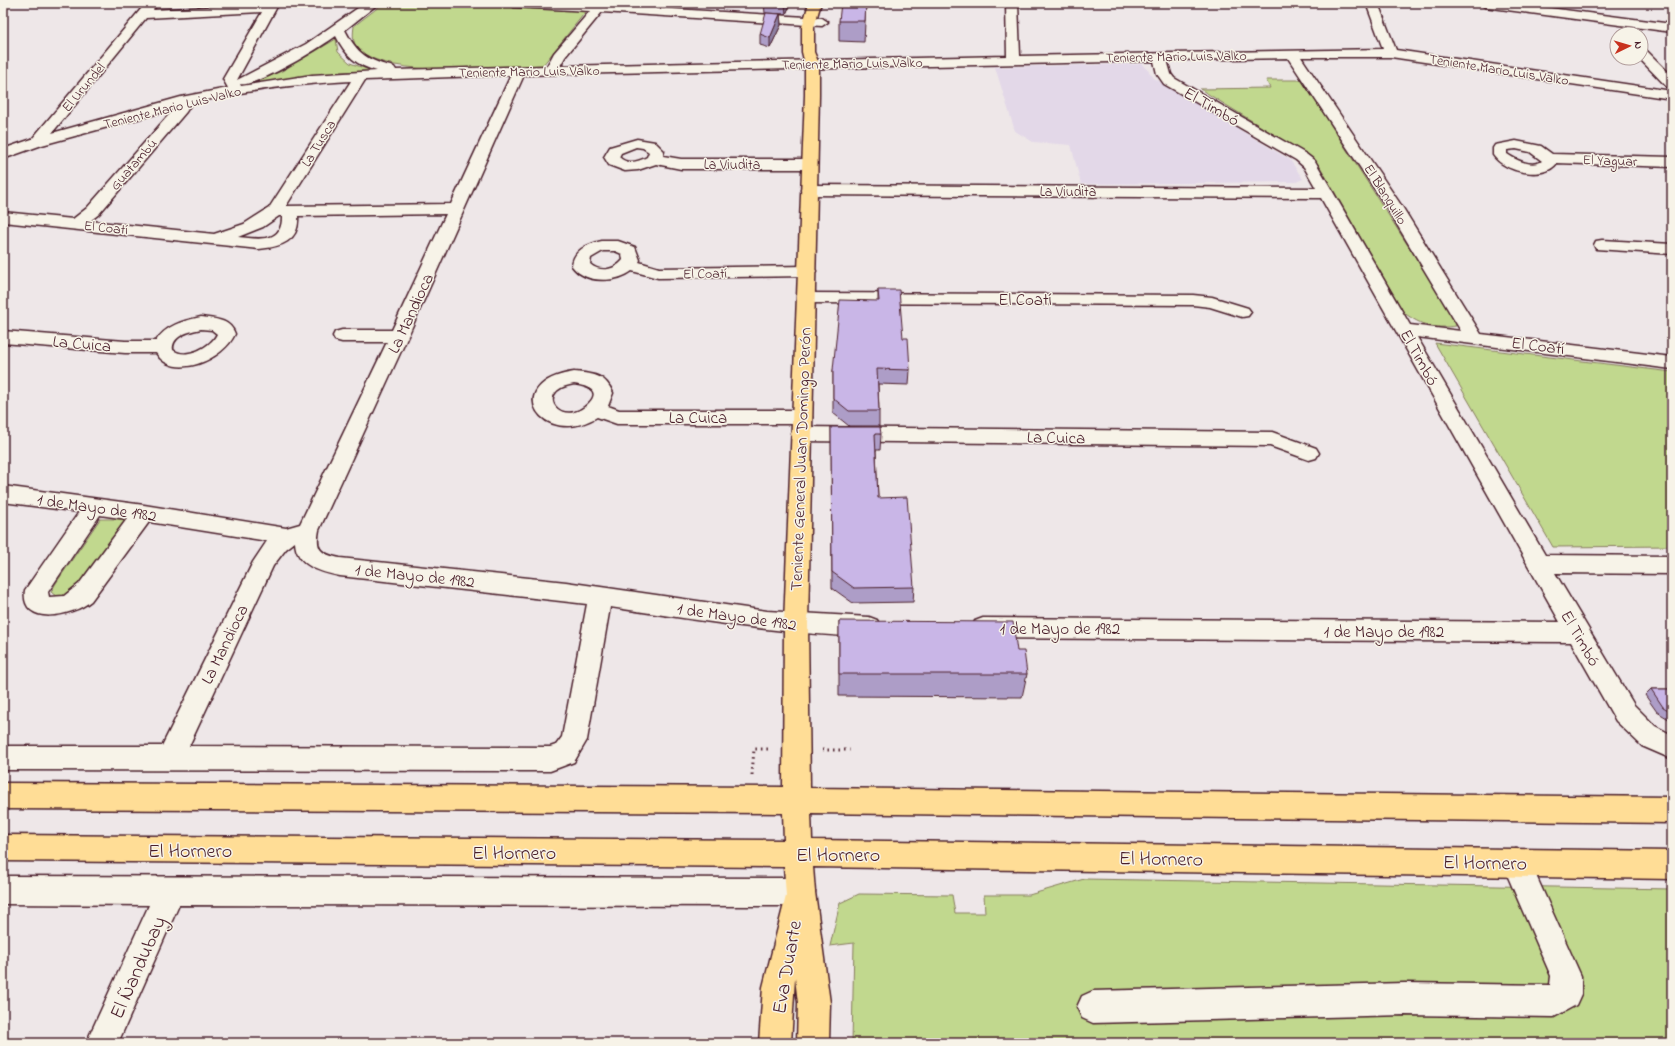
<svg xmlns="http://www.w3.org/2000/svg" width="1675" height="1046" viewBox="0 0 1675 1046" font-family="'Indie Flower',sans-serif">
  <rect width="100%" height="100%" fill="#eee7e8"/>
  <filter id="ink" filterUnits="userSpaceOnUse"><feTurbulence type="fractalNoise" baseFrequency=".025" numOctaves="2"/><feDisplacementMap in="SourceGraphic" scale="8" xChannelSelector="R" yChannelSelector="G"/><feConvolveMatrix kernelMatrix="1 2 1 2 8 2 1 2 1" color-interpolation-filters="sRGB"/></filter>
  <g filter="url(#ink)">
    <path fill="#e3d8e8" d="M1143,64l11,14 136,82 13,19 -7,3 -215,2 -10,-39 -38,-3 -18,-11 -20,-64z"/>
    <g fill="#c1d88e" stroke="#867c5c">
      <path d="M384,3h73l130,7 -44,55c-44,2 -153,15 -185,-16 -6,-7 -5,-15 -4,-23z"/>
      <path d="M336,39l2,13 12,11 22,8 -31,1 -92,14 -1,-2 34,-13z"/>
      <path d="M1266,80h36l153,239 1,7c-23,3 -33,0 -52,-13l-85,-148 -7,-7 -112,-69 70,-1z"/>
      <path d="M1435,343l237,29v174l-119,1z"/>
      <path d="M100,519h28l-58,78h-13l-6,-5 5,-9z"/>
      <path d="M1084,879l588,10v154h-820l2,-100 -24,3 10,-43 19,-9 93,1 3,18h30l-1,-18h45z"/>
    </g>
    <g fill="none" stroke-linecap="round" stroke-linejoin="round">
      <defs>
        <g id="minor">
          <path d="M146,3h12l-5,7 126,-7 -42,77 69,-36 59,-41h14l-34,27c12,24 23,31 49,37l2,3 151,-4 7,-13 36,-42 -76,-4 -6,-4h65l249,15 6,4 -6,4 -220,-14 -37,45 -5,9 447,-10 -1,-53h12l2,53 363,-7 -17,-46h12l18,47 276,41v8l-281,-42h-90l102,151 78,126 191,23v12l-255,-32 128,218 127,1v18l-117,-1 79,132 21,21 17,9v24l-30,-13 -26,-25 -45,-79 -588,-4 -8,-3 -4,-7 4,-7 8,-3 577,4 -239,-424 -512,-3 -6,-2 -2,-3 2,-3 6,-2 507,3 -12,-21 -8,-7 -132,-76 -7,-10 -3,-13 -630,14 -116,261 -89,194c-4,20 2,24 21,28l226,24 201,29 102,6 8,3 4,7 -4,7 -8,3c-87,-3 -173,-17 -259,-30l-23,133 -13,22 -24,9 -547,-1v-24h159l91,-184 14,-21 -118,-19 -58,79c-18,15 -71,27 -66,-11l54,-78 -76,-10v-16l141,19 142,23 14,-4 87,-182h-45l-7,-2 -2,-4 2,-4 7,-2h50l54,-116 -148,2c2,25 -17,31 -39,33l-256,-27v-10l70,7 14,-11 87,-99 -132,36 -39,14v-10l29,-10zM262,12l-39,67 5,9 -47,9 -129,36 94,-115zM336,36c9,19 21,30 41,35l-65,4 -71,11 -1,-2c15,4 81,-37 96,-48zM1288,58l99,150 74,123 -51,-6 -95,-164 -9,-7 -132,-76 -3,-4 -4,-14zM511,75l-60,129 -165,2 79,-126zM351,81l-82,127 -25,16 -30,10 -124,-13 9,-7 87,-102 5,-8c51,-14 107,-20 160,-23zM279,216h3c1,28 -24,23 -44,21l25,-10zM100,515l27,4 -48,65 -15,12 -15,1 -1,-5zM295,542c1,24 26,30 45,34l247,28 -25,133 -6,8 -6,2 -361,-1 84,-180 13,-17z"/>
          <path d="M1479,3h33l160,21v8l-187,-25z"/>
          <path d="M1641,49l5,1 26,26v12l-5,-1 -28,-29h2z"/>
          <path d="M637,139l18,3 9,9 -1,5 18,3h128l5,2 3,3 -3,3 -5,2h-128l-25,-5 -18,6 -13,1 -16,-6 -5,-8 6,-10zM636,147l7,1 6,4 -2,5c-9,5 -20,8 -28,0l2,-4z"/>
          <path d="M1516,141l25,5 11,8 120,3v10l-115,-4c-13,18 -53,9 -64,-8v-7l2,-3zM1516,149l14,3 12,9c-10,7 -26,-1 -35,-7v-4z"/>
          <path d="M1602,240l70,4v10l-76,-5 -2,-4 2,-4z"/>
          <path d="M602,241h16l17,6 5,13 -1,2 20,6 148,-2 6,1 3,4 -3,4 -6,1 -149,2 -26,-7c-16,12 -47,13 -60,-5 1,-16 16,-22 30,-25zM603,251h12l7,3 1,6c-8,10 -23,13 -33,4l1,-6z"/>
          <path d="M807,293l386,2 19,2 36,11 3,4 -3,4 -6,1 -32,-10 -17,-2 -386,-2 -6,-1 -3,-4 3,-4z"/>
          <path d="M201,317c14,2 29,2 34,17 -11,25 -61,48 -79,19h-31l-122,-10v-12l122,10h31c10,-16 27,-20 45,-24zM201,329l11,1 5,4c-6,13 -31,26 -44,16 -2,-14 17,-19 28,-21z"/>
          <path d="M574,372c19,2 31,2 39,21l-5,13 11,4h183l7,2 3,5 -3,5 -7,2h-185l-20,-7c-55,33 -98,-34 -23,-45zM574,384c11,2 28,5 15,19 -27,28 -58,-12 -15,-19z"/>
          <path d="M801,427l471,5 44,16 3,5 -3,5 -7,2 -39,-14 -469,-5 -7,-2 -3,-5 3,-5z"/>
          <path d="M1516,849l10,4 55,123v18l-5,11 -22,12 -149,-2 -312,8 -11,-5 -5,-11 5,-11 11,-5 312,-8 145,2 1,-9 -49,-113 4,-10z"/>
          <path d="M3,876l797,2 10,4 5,10 -5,10 -10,4 -621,-1 -61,138h-32l63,-138 -146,-1z"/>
        </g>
        <path id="major" d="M809,3h12l-7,24v25l5,12v31l-11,529 2,164 862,9v26l-861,-10 1,27 860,11v28l-859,-12 2,25 15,111 -1,40h-32l1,-40 -3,-25 -4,65h-32l4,-56 23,-91 -2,-29 -781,-6v-26l781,5 -1,-27 -780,-4v-26l780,4 1,-163 21,-529v-31l-3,-12v-25z"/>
      </defs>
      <use href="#minor" stroke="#4a1f2b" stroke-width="3"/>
      <use href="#major" stroke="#4a1f2b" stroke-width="3"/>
      <g stroke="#4a1f2b" stroke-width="3" stroke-dasharray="1.5 4" stroke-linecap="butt">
        <path d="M822,750h28"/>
        <path d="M752,775l2,-26h17"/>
      </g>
      <use href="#minor" fill="#f7f3e8" fill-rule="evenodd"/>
      <use href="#major" fill="#ffdd96" fill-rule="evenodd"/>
    </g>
    <g fill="#ad9dc7" stroke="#4a1f2b">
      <path d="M764,3h27l-5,11 -21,-1z"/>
      <path d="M866,3l-2,39 -25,-1v-20z"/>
      <path d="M780,14l1,11 -11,23 -10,-3v-11z"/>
      <path d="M878,290l25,48 7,32 -1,15 -31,-1 1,27v15h-30l-16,-13v-43l45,-69z"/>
      <path d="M831,427l50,7 -1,16h-4l2,48 36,89 -1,15 -60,1 -21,-15z"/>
      <path d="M839,621l178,30 10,23 -5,23 -183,-1z"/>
      <path d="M1651,689h21v32l-15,-9 -12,-17z"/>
    </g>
    <g fill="#8d7fa2" stroke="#4a1f2b">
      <path d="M786,3h5l-5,11 -1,-10z"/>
      <path d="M780,14l1,11 -11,23v-10z"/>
    </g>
    <g fill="#c9b6e7" stroke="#4a1f2b">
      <path d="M841,3h25l-1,18h-26z"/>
      <path d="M766,13l14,1 -10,24 -10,-4z"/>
      <path d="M878,290h21l4,48h5l2,32 -33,-1 2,42h-30l-16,-13v-28l7,-70 39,1z"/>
      <path d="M831,427h49l1,7h-6l3,64 29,-1 7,90 -60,1 -22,-16z"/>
      <path d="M839,621l174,1 4,29h7l3,23h-188z"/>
      <path d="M1651,689h21v23l-9,-5z"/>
    </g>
  </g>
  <g text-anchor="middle" stroke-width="3" stroke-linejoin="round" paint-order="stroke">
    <g font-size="14" fill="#4a1f2b" stroke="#f7f3e8">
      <text transform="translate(1176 56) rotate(-1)" y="5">Teniente Mario Luis Valko</text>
      <text transform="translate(852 63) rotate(-1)" y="5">Teniente Mario Luis Valko</text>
      <text transform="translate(1499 69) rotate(9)" y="5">Teniente Mario Luis Valko</text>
      <text transform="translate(529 71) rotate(-1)" y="5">Teniente Mario Luis Valko</text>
      <text transform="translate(83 87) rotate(-50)" y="5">El Urundel</text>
      <text transform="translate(172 107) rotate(-14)" y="5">Teniente Mario Luis Valko</text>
      <text transform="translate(318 143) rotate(-58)" y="5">La Tusca</text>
      <text transform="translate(1610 160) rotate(2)" y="5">El Yaguar</text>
      <text transform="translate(133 164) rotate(-49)" y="5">Guatambú</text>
      <text x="732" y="169">La Viudita</text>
      <text x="1068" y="196">La Viudita</text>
      <text transform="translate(1386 194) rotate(58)" y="5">El Blanquillo</text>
      <text transform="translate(106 227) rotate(6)" y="5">El Coatí</text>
      <text transform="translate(705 273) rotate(-1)" y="5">El Coatí</text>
    </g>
    <g font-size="17" fill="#4a1f2b" stroke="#f7f3e8">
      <text transform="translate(1212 106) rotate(30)" y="6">El Timbó</text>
      <text x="1025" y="305">El Coatí</text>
      <text transform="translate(410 313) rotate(-65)" y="6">La Mandioca</text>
      <text transform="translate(82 343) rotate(5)" y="6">La Cuica</text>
      <text transform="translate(1538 345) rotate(7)" y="6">El Coatí</text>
      <text transform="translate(1420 357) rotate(61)" y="6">El Timbó</text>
      <text x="698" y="423">La Cuica</text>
      <text transform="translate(1056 437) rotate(1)" y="6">La Cuica</text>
      <text transform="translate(800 459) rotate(-88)" y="6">Teniente General Juan Domingo Perón</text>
      <text transform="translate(97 507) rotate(8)" y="6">1 de Mayo de 1982</text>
      <text transform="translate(415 575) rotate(6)" y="6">1 de Mayo de 1982</text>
      <text transform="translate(737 616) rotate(8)" y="6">1 de Mayo de 1982</text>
      <text x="1060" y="634">1 de Mayo de 1982</text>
      <text x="1384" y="637">1 de Mayo de 1982</text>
      <text transform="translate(1581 638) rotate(60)" y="6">El Timbó</text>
      <text transform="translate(224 644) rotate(-64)" y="6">La Mandioca</text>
    </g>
    <g font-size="20" fill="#4a1f2b" stroke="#f7f3e8">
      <text x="190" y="857">El Hornero</text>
      <text x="514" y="859">El Hornero</text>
      <text x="838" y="861">El Hornero</text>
      <text transform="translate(1161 858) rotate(1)" y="7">El Hornero</text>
      <text transform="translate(1485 862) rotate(1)" y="7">El Hornero</text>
      <text transform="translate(137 967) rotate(-66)" y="7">El Ñandubay</text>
      <text transform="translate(786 967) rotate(-80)" y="7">Eva Duarte</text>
    </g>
  </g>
  <rect width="1675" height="1046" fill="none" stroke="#f7f3e8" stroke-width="16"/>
  <rect x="8" y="8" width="1659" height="1030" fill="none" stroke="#4a1f2b" stroke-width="1.5" filter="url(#ink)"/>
  <g transform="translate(1629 46) rotate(85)"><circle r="19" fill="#f7f3e8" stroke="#b29e9c"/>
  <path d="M0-3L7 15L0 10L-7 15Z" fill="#c8321e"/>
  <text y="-6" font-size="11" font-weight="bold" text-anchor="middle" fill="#4a1f2b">N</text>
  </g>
</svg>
